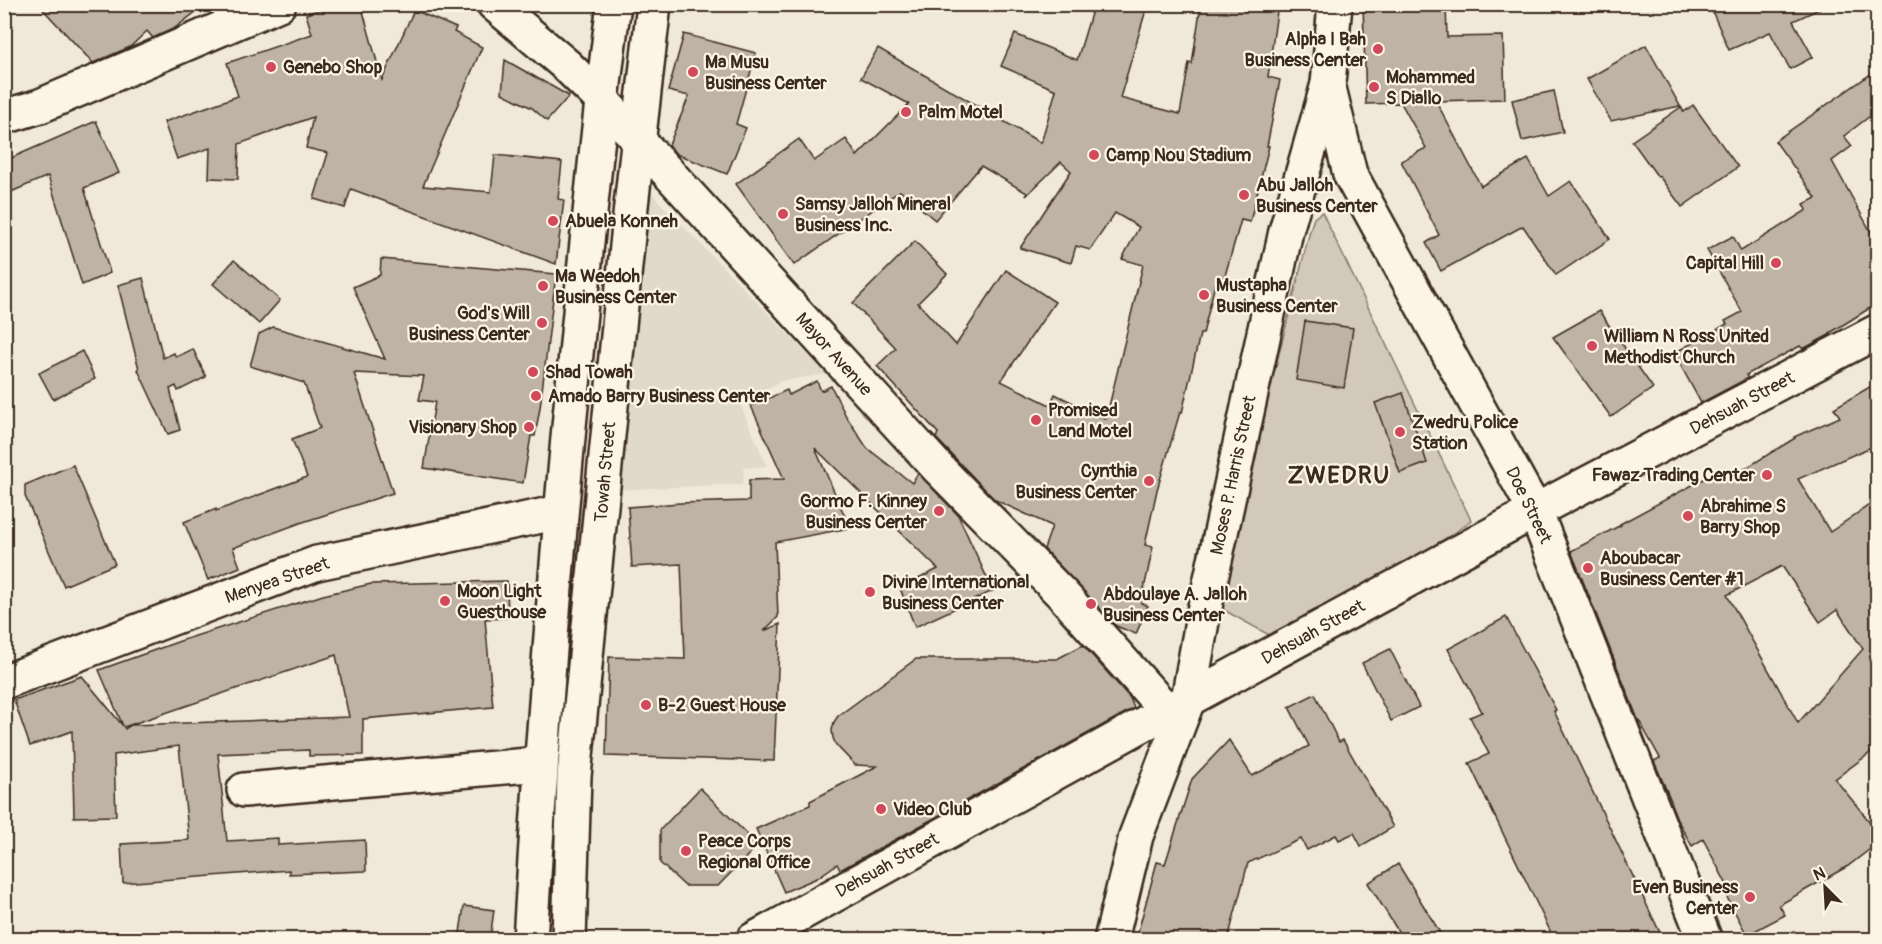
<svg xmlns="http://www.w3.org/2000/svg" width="1882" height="944" viewBox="0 0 1882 944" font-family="Pangolin,sans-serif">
  <rect width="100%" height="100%" fill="#f0e9d9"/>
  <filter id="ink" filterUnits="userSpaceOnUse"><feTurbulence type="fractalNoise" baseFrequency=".0167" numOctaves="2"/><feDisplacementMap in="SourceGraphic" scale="12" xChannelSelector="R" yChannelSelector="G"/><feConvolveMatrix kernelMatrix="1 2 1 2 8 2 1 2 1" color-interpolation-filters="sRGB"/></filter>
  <g filter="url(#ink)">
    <path fill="#e1d9c9" d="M647,189l180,185 -45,7 -43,21 28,64 -23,2 -1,16 -132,6z"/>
    <path fill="#d2c9ba" stroke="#867a6c" stroke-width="1.5" d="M1322,212l149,308 -18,14 -165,98 -19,3 -47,-26 41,-192 48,-190 3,-9z"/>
    <g fill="#beb3a4" stroke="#3b2a1e" stroke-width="1.5" fill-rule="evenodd">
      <path d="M38,4h168l-31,24 -22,10 -6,-7 -17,16 -37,16z"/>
      <path d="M337,4h24l21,76 32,-70 42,18 -2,4 28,15 -59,139 68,6 4,-37 67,7 -4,37 6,1 -8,64 -205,-75 -6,19 -31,-9 14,-46 -22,-5 7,-31 -74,27 -1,35 -29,-1 1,-30 -33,11 -13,-37 74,-26 -11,-33 85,-29 -6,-20z"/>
      <path d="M1094,4h33l19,6 -26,88 60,16 9,-51 3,1 9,-60h77l-10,73 12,3 -13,66h2l-19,76 -9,-2 -19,66 -7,-2 -12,50h-3l-18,79 -2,-1 -23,78 -12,55 8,2 -12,56 7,3 -12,28 -20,-8 -72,-77 8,-23 -57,-26 -59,-62 2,-5 -61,-67 19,-18 -43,-45 62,-62 32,33 -29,29 38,42 50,-75 49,32 -54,79 49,24 5,-11 51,25 37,-154 -21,-6 17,-32 -24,-14 -25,37 -14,-4 -5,17 -51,-15 51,-77 -10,-9 -35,34 1,-3 -46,-27 -46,54 -35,-29 -106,74 -58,-81 63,-45 15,22 32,-22 11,17 52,-52 -48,-26 17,-30 163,95 15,-53 -55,-24 14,-32 62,26z"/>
      <path d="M1363,4h83l1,33 56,-1 2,63 -69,2 45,85 47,-27 21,37 22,-15 39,58 -54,36 -33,-49 -82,45 -15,-28 13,-8 -38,-74 25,-13 -25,-45 -35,1z"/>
      <path d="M1709,4h121l-37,17 20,36 -23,12 -20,-37 -41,18z"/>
      <path d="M684,34l72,19 -20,71 10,4 -19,46 -51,-20 -7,-9 20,-49 -21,-5z"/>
      <path d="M1646,45l34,61 -69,15 -24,-42z"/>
      <path d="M505,60l64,36 -22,25 -15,-13 -30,-15z"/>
      <path d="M1878,69v41l-34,26 8,10 -20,15 46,84v58l-48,30 1,1 -28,15 -3,-3 -54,29 2,3 -47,25 -27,-50 53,-29 -2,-3 17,-9 -35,-62 26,-14 8,15 66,-41 -3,-6 12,-6 -41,-57z"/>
      <path d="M1554,91l9,41 -41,9 -10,-41z"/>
      <path d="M1693,105l45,62 -56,40 -23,-31 -1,1 -26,-36 49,-34 3,5z"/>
      <path d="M96,121l23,52 -35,15 26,85 -28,12 -34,-109 -44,19v-34z"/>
      <path d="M381,259l175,15 -16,134 -5,28h-4l-8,47 -99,-15 11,-66 -16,-2 5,-24 -70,-3 39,120 -93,30 -67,25 7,19 -32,13 -24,-58 32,-13v2l91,-34 -15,-38 28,-11 -16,-45 -54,-17 9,-32 14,-7 112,32 -32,-72 27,-12z"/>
      <path d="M234,260l46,40 -21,24 -46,-40z"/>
      <path d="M143,278l20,80 11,-5 2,4 17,-8 13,28 -28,14 -2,-5 -6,3 10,41 -12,4 -30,-64 1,-1 -21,-84z"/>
      <path d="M1599,311l54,77 -42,29 -58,-80z"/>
      <path d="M1305,321l48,7 -9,60 -48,-8z"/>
      <path d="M82,351l13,28 -42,20 -14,-26z"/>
      <path d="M817,381l4,10 10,-5 15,30 21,32 45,35 6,-10 40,42 35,76 -78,36 -15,-39 38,-19 -123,-121 35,80 -75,14 3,75 -14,14 16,-7 -6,137 -168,-5 3,-99 76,2 -4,-95 -49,3 -4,-60 52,-4 69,-2v-21l35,-1 -33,-73 36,-16 2,5z"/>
      <path d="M1878,382v62l-80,35 32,53 48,-33v248l-43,32 43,53v11l-30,23 -69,39 6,10 -38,20 -25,-47 5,-3 -24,-46 -11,7 -15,-27 -6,-15 1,-1 -18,-42 6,-3 -23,-41 -66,-166 50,-26 -1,-1 104,-56 6,10 65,-40 -1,-1 46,-20 -6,-9zM1782,566l38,56 17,-12 26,39 -65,74 -71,-128z"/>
      <path d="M1403,393l24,70 -27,10 -25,-70z"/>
      <path d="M73,465l42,99 -51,22 -39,-90v-11z"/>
      <path d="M507,581l1,37 -23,1 8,88 -130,12v36l-54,1v-6l-91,4 9,87 51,-3v7l87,-5 1,31 -77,3v-4l-166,13 -2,-39 68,-4 -10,-94 -65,9 2,61 -42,1 -2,-86 -42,15 -16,-46 68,-24 41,50 -24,-56 84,-30 140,-45 48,-11zM336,655l13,62 -218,8 -6,4 -1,-2z"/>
      <path d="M1506,617l50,93 -2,1 109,228h-109l-85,-176 20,-9 -19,-37 12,-5 -34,-63z"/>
      <path d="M1083,645l47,53 4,10 -294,162 -3,-6 -20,14 -33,14 -28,-63 54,-24v-4l67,-35 -22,-1 -19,-20 -3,-7 -1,-8 2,-8 4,-6 78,-57h141z"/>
      <path d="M1390,649l29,58 -28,14 -29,-58z"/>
      <path d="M1315,694l24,48 4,-2 50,87 -32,19 -7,-13 -15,7 -3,-5 -29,15 -6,-11 -53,24 -20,76h-92l21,-77 8,2 27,-85 37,-39 23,36 57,-30 -20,-39z"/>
      <path d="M700,788l58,57 -40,41h-33l-25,-23v-33z"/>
      <path d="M1398,864l46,75h-41l-35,-56z"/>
      <path d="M464,906l30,4 -4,29h-31z"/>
    </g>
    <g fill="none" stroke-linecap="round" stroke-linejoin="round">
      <defs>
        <g id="minor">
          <path d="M494,4l72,61 35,34 338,370 123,125 105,117"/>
          <path d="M1328,84l22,90 185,337 170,429"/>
          <path d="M4,117l36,-11 239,-102"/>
          <path d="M4,682l313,-119 243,-51"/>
          <path d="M244,790l296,-26"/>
        </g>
        <g id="tertiary">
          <path d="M530,940c12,-203 28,-405 48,-607 11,-110 21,-219 36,-329"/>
          <path d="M569,940l5,-164 57,-570 23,-202"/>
          <path d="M753,940l414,-229 368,-200 343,-180"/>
        </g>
        <path id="trunk" d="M1111,940l25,-104 52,-136 15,-84 83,-385 42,-147 7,-80"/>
      </defs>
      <use href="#minor" stroke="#3b2a1e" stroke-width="38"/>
      <use href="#tertiary" stroke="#3b2a1e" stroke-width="38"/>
      <use href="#trunk" stroke="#3b2a1e" stroke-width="38"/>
      <use href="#minor" stroke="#fcf5e5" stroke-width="33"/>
      <use href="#tertiary" stroke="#fcf5e5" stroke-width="33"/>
      <use href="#trunk" stroke="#fcf5e5" stroke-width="33"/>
    </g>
  </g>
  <g fill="#d1495b" stroke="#fcf5e5" stroke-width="2">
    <circle cx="1378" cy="49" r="6"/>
    <circle cx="271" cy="67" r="6"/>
    <circle cx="693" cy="72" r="6"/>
    <circle cx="1374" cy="87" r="6"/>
    <circle cx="906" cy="112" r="6"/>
    <circle cx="1094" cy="155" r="6"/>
    <circle cx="1244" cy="195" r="6"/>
    <circle cx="783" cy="214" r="6"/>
    <circle cx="553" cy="221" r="6"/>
    <circle cx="1776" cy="263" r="6"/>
    <circle cx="543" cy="286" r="6"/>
    <circle cx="1204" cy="295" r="6"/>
    <circle cx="542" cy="323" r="6"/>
    <circle cx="1592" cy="346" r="6"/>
    <circle cx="533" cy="372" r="6"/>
    <circle cx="536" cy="396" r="6"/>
    <circle cx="1036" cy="420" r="6"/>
    <circle cx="529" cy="427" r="6"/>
    <circle cx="1400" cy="432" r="6"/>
    <circle cx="1767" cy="475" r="6"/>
    <circle cx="1149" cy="481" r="6"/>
    <circle cx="939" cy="511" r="6"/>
    <circle cx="1688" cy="516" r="6"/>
    <circle cx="1588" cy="568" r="6"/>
    <circle cx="870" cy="592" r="6"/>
    <circle cx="445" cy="601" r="6"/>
    <circle cx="1091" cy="604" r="6"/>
    <circle cx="646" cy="705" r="6"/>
    <circle cx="881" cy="809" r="6"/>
    <circle cx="686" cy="851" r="6"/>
    <circle cx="1750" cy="897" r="6"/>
  </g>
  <g text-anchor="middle" stroke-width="4.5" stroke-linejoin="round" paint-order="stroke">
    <g font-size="18" font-weight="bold" fill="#3b2a1e" stroke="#fcf5e5" text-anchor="start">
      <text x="1366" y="45" text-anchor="end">Alpha I Bah<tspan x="1366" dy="21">Business Center</tspan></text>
      <text x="705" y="68">Ma Musu<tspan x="705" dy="21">Business Center</tspan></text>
      <text x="283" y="73">Genebo Shop</text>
      <text x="1386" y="83">Mohammed<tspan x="1386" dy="21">S Diallo</tspan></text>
      <text x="918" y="118">Palm Motel</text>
      <text x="1106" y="161">Camp Nou Stadium</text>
      <text x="1256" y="191">Abu Jalloh<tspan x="1256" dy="21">Business Center</tspan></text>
      <text x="795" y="210">Samsy Jalloh Mineral<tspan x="795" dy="21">Business Inc.</tspan></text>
      <text x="565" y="227">Abuela Konneh</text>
      <text x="1764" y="269" text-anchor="end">Capital Hill</text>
      <text x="555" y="282">Ma Weedoh<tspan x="555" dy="21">Business Center</tspan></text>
      <text x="1216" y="291">Mustapha<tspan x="1216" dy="21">Business Center</tspan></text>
      <text x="530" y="319" text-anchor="end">God's Will<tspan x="530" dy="21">Business Center</tspan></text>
      <text x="1604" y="342">William N Ross United<tspan x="1604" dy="21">Methodist Church</tspan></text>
      <text x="545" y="378">Shad Towah</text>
      <text x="548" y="402">Amado Barry Business Center</text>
      <text x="1048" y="416">Promised<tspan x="1048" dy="21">Land Motel</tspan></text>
      <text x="1412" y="428">Zwedru Police<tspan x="1412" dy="21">Station</tspan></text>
      <text x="517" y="433" text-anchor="end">Visionary Shop</text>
      <text x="1137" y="477" text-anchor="end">Cynthia<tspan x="1137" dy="21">Business Center</tspan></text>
      <text x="1755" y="481" text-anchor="end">Fawaz Trading Center</text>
      <text x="927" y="507" text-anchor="end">Gormo F. Kinney<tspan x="927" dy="21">Business Center</tspan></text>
      <text x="1700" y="512">Abrahime S<tspan x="1700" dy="21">Barry Shop</tspan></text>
      <text x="1600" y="564">Aboubacar<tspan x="1600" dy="21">Business Center #1</tspan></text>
      <text x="882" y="588">Divine International<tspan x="882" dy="21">Business Center</tspan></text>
      <text x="457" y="597">Moon Light<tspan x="457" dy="21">Guesthouse</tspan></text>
      <text x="1103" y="600">Abdoulaye A. Jalloh<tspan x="1103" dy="21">Business Center</tspan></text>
      <text x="658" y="711">B-2 Guest House</text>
      <text x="893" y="815">Video Club</text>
      <text x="698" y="847">Peace Corps<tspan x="698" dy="21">Regional Office</tspan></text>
      <text x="1738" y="893" text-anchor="end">Even Business<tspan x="1738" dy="21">Center</tspan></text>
    </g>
    <g font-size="18" fill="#3b2a1e" stroke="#fcf5e5">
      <text transform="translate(834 354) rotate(48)" y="6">Mayor Avenue</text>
      <text transform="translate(1742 403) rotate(-28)" y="6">Dehsuah Street</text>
      <text transform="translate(605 472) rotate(-85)" y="6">Towah Street</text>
      <text transform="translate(1233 475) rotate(-78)" y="6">Moses P. Harris Street</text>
      <text transform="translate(1529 505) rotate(64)" y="6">Doe Street</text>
      <text transform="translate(277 580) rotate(-19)" y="6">Menyea Street</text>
      <text transform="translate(1313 632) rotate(-29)" y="6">Dehsuah Street</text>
      <text transform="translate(887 865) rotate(-29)" y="6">Dehsuah Street</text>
    </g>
    <g font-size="24" font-weight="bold" letter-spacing="1.5" fill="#3b2a1e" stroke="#fcf5e5">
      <text x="1339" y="483">ZWEDRU</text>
    </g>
  </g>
  <rect width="1882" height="944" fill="none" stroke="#fcf5e5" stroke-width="24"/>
  <rect x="12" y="12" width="1858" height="920" fill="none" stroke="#3b2a1e" stroke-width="2" filter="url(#ink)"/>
  <g transform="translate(1825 887) rotate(336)" stroke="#fcf5e5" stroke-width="4.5" paint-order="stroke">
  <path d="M0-4.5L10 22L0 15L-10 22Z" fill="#3b2a1e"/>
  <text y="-9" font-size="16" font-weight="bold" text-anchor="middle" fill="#3b2a1e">N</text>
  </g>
</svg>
